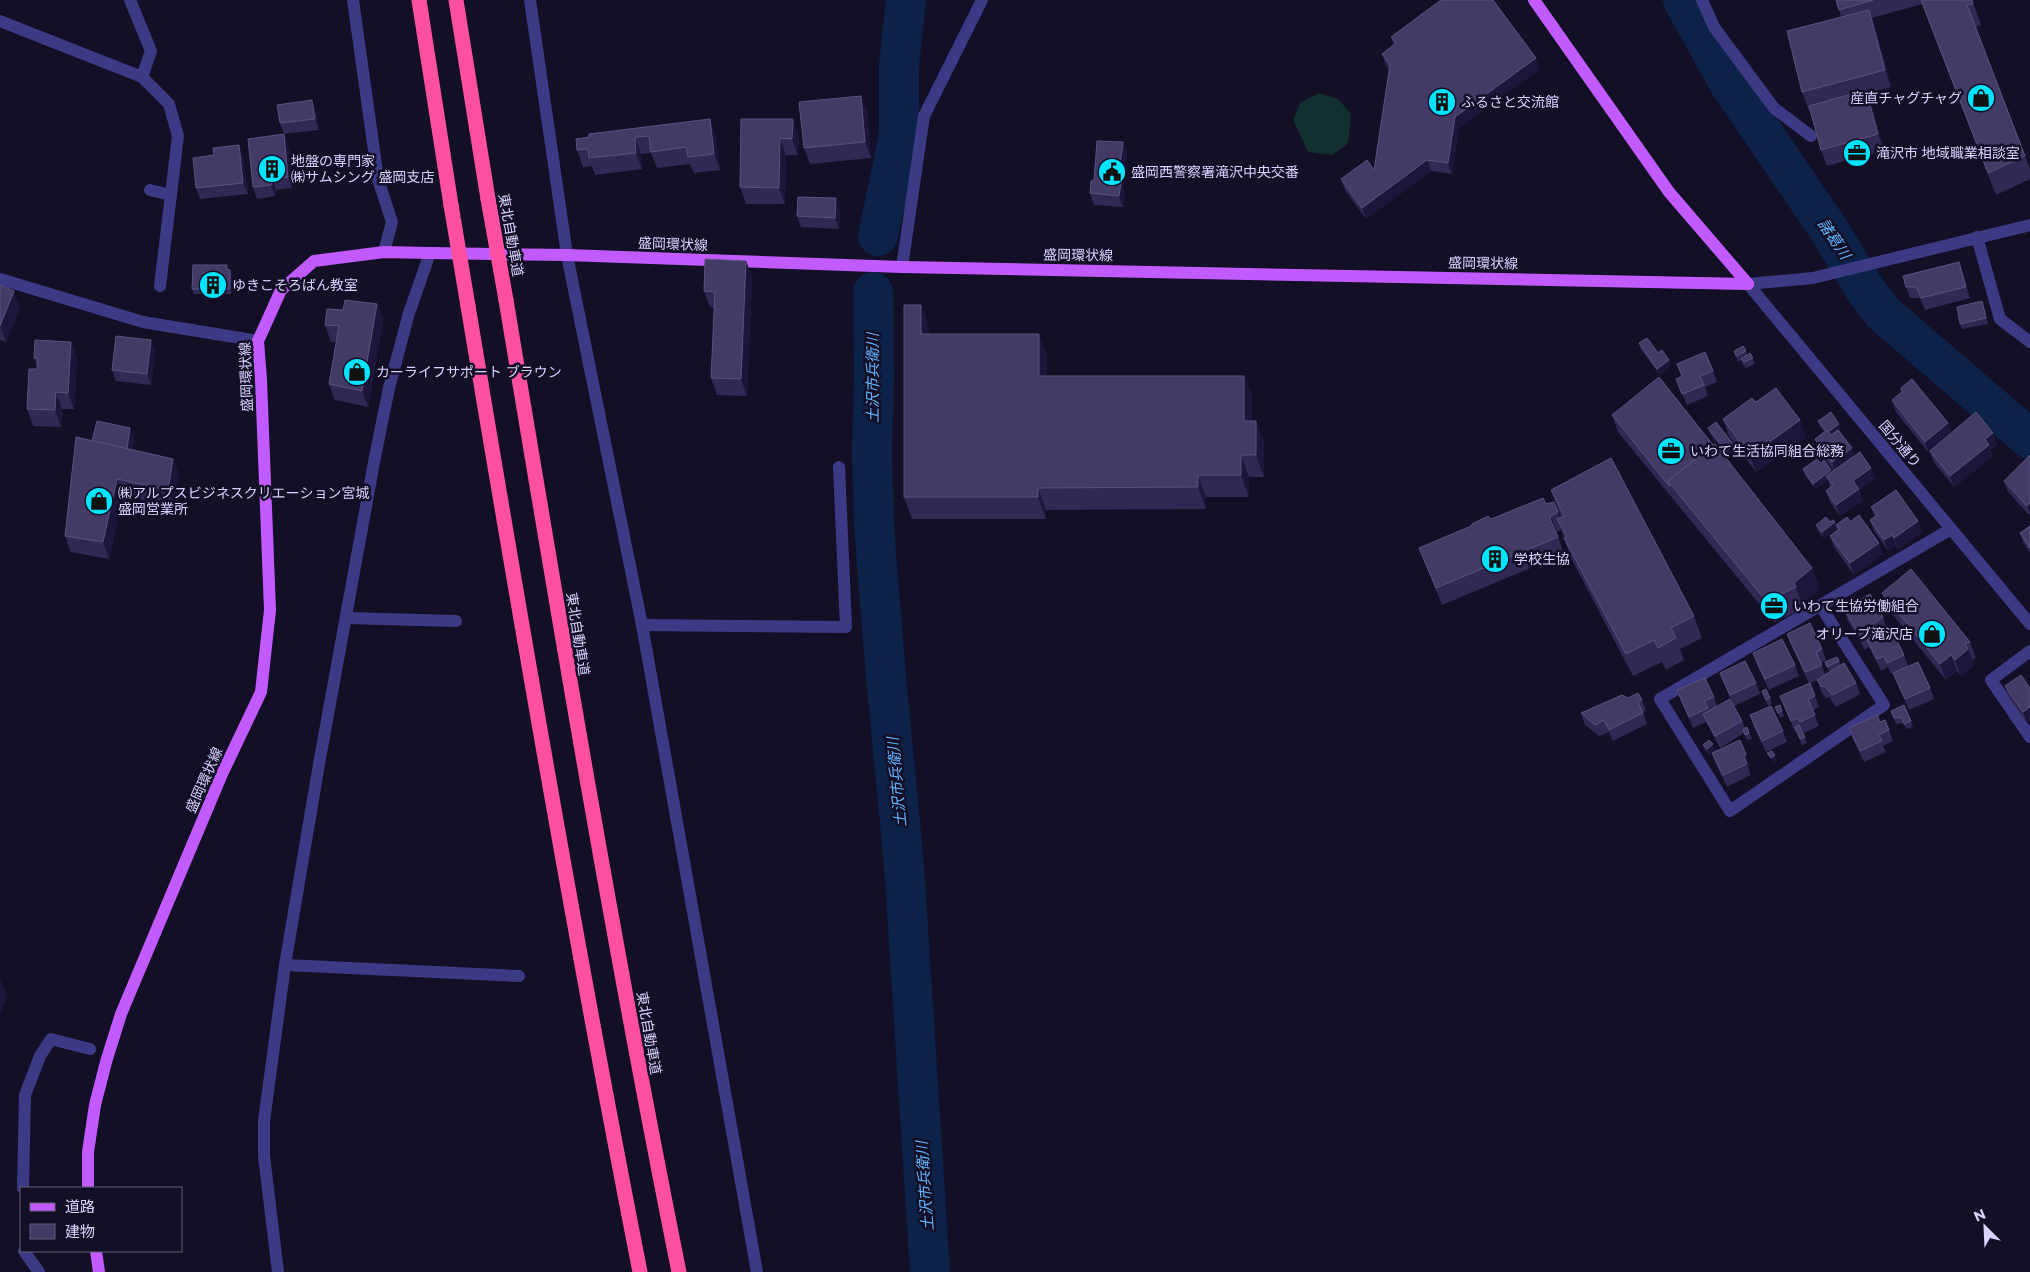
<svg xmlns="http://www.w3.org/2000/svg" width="2030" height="1272" viewBox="0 0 2030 1272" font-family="Montserrat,'Noto Sans JP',sans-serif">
  <rect width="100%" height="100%" fill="#130f26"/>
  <path fill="#12302f" d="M1319,93l19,6 13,15 -3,29 -15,12 -25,-3 -15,-32 7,-17z"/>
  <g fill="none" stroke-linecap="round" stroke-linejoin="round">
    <g stroke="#0c2248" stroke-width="40">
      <path d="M1683,0l46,83 100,147 39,64 16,20 146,125"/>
      <path d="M878,236l21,-101v-70l7,-65"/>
      <path d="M873,292l1,85 -2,75 2,75 12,149 18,189 26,407"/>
    </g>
    <g stroke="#3d3a85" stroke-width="12">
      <path d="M130,0l21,51 -9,26"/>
      <path d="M353,0l25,179 14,43 -8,30"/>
      <path d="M530,0l37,255 75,370 115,647"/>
      <path d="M1702,0l12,27 60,81 37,28"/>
      <path d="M0,21l142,56 27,27 9,32 -18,150"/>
      <path d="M150,190l21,5"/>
      <path d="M1977,237l23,82 30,23"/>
      <path d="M430,253l-21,60 -20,75 -14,69 -56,307 -34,201 234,11"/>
      <path d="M902,267l22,-151 58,-116"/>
      <path d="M0,279l143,43 115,19"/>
      <path d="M1820,605l64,100 -154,106 -70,-112 291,-170"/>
      <path d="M347,618l109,3"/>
      <path d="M642,625l204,2 -7,-160"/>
      <path d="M2030,651l-39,29 39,57"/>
      <path d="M23,1188l2,-93 15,-39 11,-17 39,10"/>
      <path d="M24,1251l15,21"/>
      <path d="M278,1272l-14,-116v-35l21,-156"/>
    </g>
    <g stroke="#3d3a85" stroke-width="12">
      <path d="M1748,284l282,340"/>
      <path d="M1748,284l65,-6 217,-53"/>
    </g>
    <g stroke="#c25bff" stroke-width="12">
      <path d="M1534,0l135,192 79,92"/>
      <path d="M88,1188v-36l7,-47 11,-43 15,-48 101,-240 39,-82 9,-82 -9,-230 -3,-39 23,-51 33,-29 70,-9 46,1 137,2 335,12 846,17"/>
      <path d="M96,1251l3,21"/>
    </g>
    <g stroke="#ff4fa3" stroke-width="15">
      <path d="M419,0l32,205"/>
      <path d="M456,0l32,199"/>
      <path d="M506,300c54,325 108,649 173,972"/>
      <path d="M468,306c54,323 109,645 172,966"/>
    </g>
    <g stroke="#ff4fa3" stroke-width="15">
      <path d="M488,199l18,101"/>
      <path d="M451,205l17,101"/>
    </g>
  </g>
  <g fill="#312854">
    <path d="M1836,0h136l9,25 -5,2 54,142v10l-34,16 -74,-191 -50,14 3,8 16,61 -24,6 5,13 12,44 -57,16 -6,-16 -12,-42h-1l-6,-16 39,-75z"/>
    <path d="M1391,37l145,21 4,11 -81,59 -7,46 -21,-3 -65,48 -21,-29 -4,-11 33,-9 15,-100 -3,-5 -4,-11 12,-9z"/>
    <path d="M861,96l6,16 4,46 -61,6 -6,-16z"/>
    <path d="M316,111l3,19 -35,4 4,11 4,43 -16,2 -1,6 -18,3 -4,-12 31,-53 -4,-11z"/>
    <path d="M741,119l58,17 -1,19h-12l-1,49h-39l-6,-17z"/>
    <path d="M589,134l127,2 4,34 -26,3 -4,-9 -33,4 -6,-15 -10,1 1,15 -47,6 -3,-9 -9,1 -6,-17 12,-13z"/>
    <path d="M1123,142l4,11 -4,35 2,6 -2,13 -29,-2 -4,-12 4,-13z"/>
    <path d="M243,156l5,38 -48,5 -4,-11z"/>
    <path d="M840,209l-1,20 -38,-2 -4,-11z"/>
    <path d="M746,261l6,16 -5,119 -30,-1 -6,-17 3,-70 -4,-1 -6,-16z"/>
    <path d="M1959,262l4,12 7,24 -45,12 -5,-12h-10l-4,-11z"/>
    <path d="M229,270h1l2,5v19h-38l-2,-5z"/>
    <path d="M0,285l20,22 -14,35 -6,-2z"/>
    <path d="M377,304l6,16 -15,87 -33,-7 -6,-16 7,-42h-5l-6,-17 18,-15z"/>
    <path d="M921,305l8,22v7l118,21v21h197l8,21v24h4l8,22v34h-15v20h-43v12l-160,1v9h-134l-8,-22z"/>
    <path d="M1984,307l4,17 -26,5 -2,-5z"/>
    <path d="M71,342l6,16 -3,51h-12l-1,18 -28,-1 -6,-17 10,-40v-2l-3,-9z"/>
    <path d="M1639,343l30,17 2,6 -12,8 -18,-25z"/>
    <path d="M155,351l-4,34 -35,-4 -4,-11z"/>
    <path d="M1734,351h12l1,4 3,-2 5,11 -9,4 -3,-3 -2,-5 -3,2z"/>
    <path d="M1677,364l36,7 4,11 -12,5 3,9 -21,9 -11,-26 6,-3z"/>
    <path d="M1892,400l56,23 3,10h42l4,12 -7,5 3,6 -39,31 -20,-25 -4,-10 -1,1 -33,-41z"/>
    <path d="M1756,402l44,18 6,17 -50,35 -27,-36 -6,-17z"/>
    <path d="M1612,415l200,153 8,21 -18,15 2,5 -30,13 -156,-190z"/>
    <path d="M1818,421l23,9 -2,2 15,25 17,11 4,11 -16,11 4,11 -23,15 -10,-14 -4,-11 4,-4 -2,-7 -13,9 -10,-14 -2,-6 18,-6 10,7 1,2 2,-1 -15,-21 -4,-11 9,-7 -4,-6z"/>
    <path d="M130,428l4,11 -2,11 41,9 6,17 -5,30 -51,-10 -14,63 -38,-7 -6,-16 27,-95z"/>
    <path d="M1708,428l26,17 2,5 -8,6 -18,-22z"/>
    <path d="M2030,455v61l-22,-24 -4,-11z"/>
    <path d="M1551,490l143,126 8,22 -22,11 4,11 -18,10 -4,-8 -29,14 -61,-116 -11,-30 -4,2v2l7,20 -122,51 -23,-57 72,-29 55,-15 12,8 2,6 1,-1 -2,-5z"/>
    <path d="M1871,507l47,14 4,11 -24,17 -2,-3 -8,5 -14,-20 -4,-11 5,-3z"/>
    <path d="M1830,522h5l2,6 -13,10 -6,-7 -2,-6z"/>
    <path d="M1850,522l33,32 -29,21 -20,-28 -4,-11 8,-6 -2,-5z"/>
    <path d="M2030,526v27l-6,-9 -4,-11z"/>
    <path d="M1882,593l88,49 6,16 -4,2 2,5 -13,11 -4,-5 -11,9 -58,-71z"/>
    <path d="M1844,609l39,8 4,12 -9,5 26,21 4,11 22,22 4,11 -25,11 -16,-37 -2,1 -3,-7 -7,4 -12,-24 -4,3 -17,-29z"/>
    <path d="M1787,634l35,15 4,11 -5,3 4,11 4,-2 -4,-10 12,-5 4,8 15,18 4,11 -24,13 -7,-10 -3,2 -5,-8 -4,-11 -7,3 9,24 -6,3 6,16 -15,7 -2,-4h-1l6,14 -5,2 -6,-14 -1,1 -15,-36 29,-13 -18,-38z"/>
    <path d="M1753,653l42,12 4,11 -30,14 -12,-25z"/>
    <path d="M1720,673l36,10 4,11 -26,12 -10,-22z"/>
    <path d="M2005,686l25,2v33l-3,2 -18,-25z"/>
    <path d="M1677,690l37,7 3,9 25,15 3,7 2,-1 5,12 -5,1 -3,-7 -24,15 -14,-26 -13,6 -12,-27z"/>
    <path d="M1762,691l8,7 2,6 -4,2z"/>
    <path d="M1628,698l14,2 4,11 -3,1 4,12 -34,17 -4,-9 -10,4 -14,-11 -4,-12z"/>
    <path d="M1780,705l4,11 -4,2 -5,-11z"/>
    <path d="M1891,711l20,10 2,6 -7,2 -3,-6 -7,1z"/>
    <path d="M1750,715l33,16 4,11 -21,10 -12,-25z"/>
    <path d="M1880,722l9,8 4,11 -10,5 3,6 -22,10 -11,-23 -4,-11z"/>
    <path d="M1703,745l12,5 -6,5 -4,-5z"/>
    <path d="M1712,753l38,12 -2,2 3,8 -24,12 -11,-23z"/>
  </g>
  <g fill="#1d163a">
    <path d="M1869,10l6,16 16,61 -6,-17z"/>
    <path d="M1536,58l4,11 -81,59 -7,46 -4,-11 7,-46z"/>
    <path d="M1866,90l6,16 12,44 -6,-16z"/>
    <path d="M861,96l6,16 4,46 -6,-16z"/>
    <path d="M312,100l4,11 3,19 -4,-11z"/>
    <path d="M710,119l6,17 4,34 -6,-16z"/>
    <path d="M793,119l6,17 -1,19 -6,-16z"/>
    <path d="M284,134l4,11 4,43 -4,-11z"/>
    <path d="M635,137l6,17 1,15 -6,-16z"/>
    <path d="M780,138l6,17 -1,49 -6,-16z"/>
    <path d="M1123,142l4,11 -4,35 2,6 -2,13 -4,-11 -1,-14z"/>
    <path d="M239,145l4,11 5,38 -5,-11z"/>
    <path d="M1427,160l4,11 -65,48 -4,-11z"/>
    <path d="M272,179l4,11 -1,6 -4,-11z"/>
    <path d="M836,198l4,11 -1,20 -4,-11z"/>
    <path d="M746,261l6,16 -5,119 -6,-17z"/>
    <path d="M1959,262l4,12 7,24 -4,-11z"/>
    <path d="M230,270l2,5v19l-2,-5z"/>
    <path d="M14,291l6,16 -14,35 -6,-16z"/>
    <path d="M377,304l6,16 -15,87 -6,-16z"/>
    <path d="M921,305l8,22v29l-8,-22z"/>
    <path d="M1039,334l8,21v43l-8,-22z"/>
    <path d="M151,340l4,11 -4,34 -4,-11z"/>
    <path d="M71,342l6,16 -3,51 -6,-16z"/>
    <path d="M1669,360l2,6 -12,8 -2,-5z"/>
    <path d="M1244,376l8,21v46l-8,-22z"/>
    <path d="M56,392l6,17 -1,18 -6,-17z"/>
    <path d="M1800,420l6,17 -50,35 -6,-16z"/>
    <path d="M1256,421l8,22v34l-8,-22z"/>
    <path d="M1948,423l4,12 -23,18 -4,-11z"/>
    <path d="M1839,424l2,6 -12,9 -2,-6z"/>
    <path d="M130,428l4,11 -3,22 -4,-12z"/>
    <path d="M1993,433l4,12 -7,5 3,6 -39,31 -4,-11 35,-37z"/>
    <path d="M1734,445l2,5 -8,6 -2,-5z"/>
    <path d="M1852,448l4,12 -20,14 -4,-12z"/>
    <path d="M1241,455l8,22v20l-8,-22z"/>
    <path d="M173,459l6,17 -5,30 -6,-16z"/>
    <path d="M1871,468l4,11 -16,11 4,11 -23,15 -4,-11 17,-24z"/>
    <path d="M1831,470l2,6h-7l2,4 -13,9 -2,-5z"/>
    <path d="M1198,475l8,22v12l-8,-22z"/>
    <path d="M117,479l6,17 -14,63 -6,-17z"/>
    <path d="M1038,488l8,22v9l-8,-22z"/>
    <path d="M2030,503v11l-3,-8z"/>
    <path d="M1551,516l6,16v3l-7,-16z"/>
    <path d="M1918,521l4,11 -24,17 -4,-11z"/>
    <path d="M1835,522l2,6 -13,10 -2,-6z"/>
    <path d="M1892,535l4,11 -8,5 -4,-11z"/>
    <path d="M1879,543l4,11 -29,21 -4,-12z"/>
    <path d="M1812,568l8,21 -18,15 -8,-21z"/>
    <path d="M1968,649l6,16 -13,11 -6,-16z"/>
    <path d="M1951,655l6,16 -11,9 -6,-16z"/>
    <path d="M2030,707v14l-3,2 -4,-11z"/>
    <path d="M1713,744l2,6 -6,5 -2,-6z"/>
    <path d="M1746,754l4,11 -2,2 -4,-10z"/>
    <path d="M1775,755l2,6 -4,3 -2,-6z"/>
    <path d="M0,978l7,19 -7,19z"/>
  </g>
  <g fill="#433a66" stroke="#5a527e">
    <path d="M1441,0h52l43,58 -81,59 -7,46 -21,-3 -65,48 -21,-29 26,-19 7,10 16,-105 -8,-11 14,-11 -5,-6z"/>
    <path d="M1836,0h37l-34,10z"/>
    <path d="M1921,0h51l1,4 -6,1 58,151 -37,17z"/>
    <path d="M1869,10l16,60 -83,22 -15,-61z"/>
    <path d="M1866,90l12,44 -57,16 -12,-44z"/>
    <path d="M861,96l4,46 -61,6 -5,-46z"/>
    <path d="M312,100l3,19 -35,4 -3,-18z"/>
    <path d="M710,119l4,35 -26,3 -2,-10 -35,5 -2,-16 -14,1 1,16 -47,5 -1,-9 -11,1 -1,-11 13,-2v-3z"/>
    <path d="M741,119h52l-1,20 -12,-1 -1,50 -39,-1z"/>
    <path d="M284,134l4,43 -16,2 -1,6 -18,2 -5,-48z"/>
    <path d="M1097,141l26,1 -5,40 3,1 -2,13 -29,-3 1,-12 3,-1z"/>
    <path d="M239,145l4,38 -47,5 -3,-30 21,-3 -1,-7z"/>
    <path d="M798,197l38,1 -1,20 -38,-2z"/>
    <path d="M705,259l41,2 -5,118 -30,-1 4,-86 -11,-1z"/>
    <path d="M1959,262l7,25 -45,11 -5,-11h-10l-3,-11z"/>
    <path d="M193,265h34v4l3,1v19h-38z"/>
    <path d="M0,285l14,6 -14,35z"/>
    <path d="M345,300l32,4 -15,87 -33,-7 10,-58 -14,-1 2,-16 16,1z"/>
    <path d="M1982,301l4,17 -26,6 -3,-17z"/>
    <path d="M904,305h17v29h118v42h205v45h12v34h-15v20h-43v12l-160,1v9h-134z"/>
    <path d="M116,336l35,4 -4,34 -35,-4z"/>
    <path d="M1647,338l11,15 4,-3 7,10 -12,9 -18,-26z"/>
    <path d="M35,340l36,2 -3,51 -12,-1 -1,18 -28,-1 2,-40h8l1,-11h-4z"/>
    <path d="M1743,346l3,5 -10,5 -2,-5z"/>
    <path d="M1705,352l8,19 -13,5 4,9 -22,9 -6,-15 6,-3 -5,-12z"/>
    <path d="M1750,353l3,5 -9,4 -3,-3z"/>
    <path d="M1659,377l54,68 -45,36 2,6 -58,-72z"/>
    <path d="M1912,379l36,44 -23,19 -33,-42 10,-8 -1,-4z"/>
    <path d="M1776,388l24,32 -50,36 -27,-37 29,-21 4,4z"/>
    <path d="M1831,412l8,12 -11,8 -1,-2 -1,1 -8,-10z"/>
    <path d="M1976,412l17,21 -8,6 4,6 -39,31 -20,-25z"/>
    <path d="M97,421l33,7 -3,21 -35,-8z"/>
    <path d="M1716,422l18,23 -8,6 -18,-23z"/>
    <path d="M1827,430l4,5 7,-5 14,18 -20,14 -17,-23z"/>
    <path d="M76,437l97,22 -5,31 -51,-11 -14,63 -38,-6z"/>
    <path d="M1715,444l97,124 -18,15 2,4 -30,14 -98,-120z"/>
    <path d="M1860,452l11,16 -18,13 6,8 -23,16 -10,-14 7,-6 -7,-9z"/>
    <path d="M2030,455v48l-3,3 -23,-25z"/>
    <path d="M1611,458l83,158 -23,12 5,10 -18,10 -4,-8 -28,14 -62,-116 3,-1 -10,-18 7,-3 -13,-26z"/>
    <path d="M1817,459l4,4 3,-3 7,10 -18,14 -10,-15z"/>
    <path d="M1896,490l22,31 -24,17 -2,-3 -8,5 -14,-20 7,-5 -6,-8z"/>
    <path d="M1543,498l3,6 8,-2 4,10 -7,4 -1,3 8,18 -122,51 -17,-40 52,-22 1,-2 16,-8 3,3z"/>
    <path d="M1859,515l20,28 -29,20 -20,-27 9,-7 -3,-4 11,-8 3,5z"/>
    <path d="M1826,517l4,5 3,-2 2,2 -13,10 -6,-7z"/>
    <path d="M2030,526v22l-10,-15z"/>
    <path d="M1911,569l59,73 -5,2 3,5 -13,11 -4,-5 -11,9 -58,-71z"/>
    <path d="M1870,594l13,23 -10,7 3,5 -15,9 -17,-29z"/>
    <path d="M1810,623l12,26 -6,3 6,13 -17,7 -18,-38z"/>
    <path d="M1891,628l13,27 -17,8 -3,-7 -7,3 -10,-19z"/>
    <path d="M1782,639l13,26 -30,14 -12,-26z"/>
    <path d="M1837,657l2,4 -12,6 -2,-5z"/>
    <path d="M1745,661l11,22 -26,12 -10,-22z"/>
    <path d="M1918,662l12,26 -25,11 -12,-26z"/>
    <path d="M1844,663l12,20 -24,12 -7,-9 -3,1 -5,-7z"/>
    <path d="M2021,675l9,13v19l-7,5 -18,-26z"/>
    <path d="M1705,678l9,19 -10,4 4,7 -19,9 -12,-27z"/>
    <path d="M1810,683l5,13 -7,3 7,16 -15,7 -2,-4 -7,3 -11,-25z"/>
    <path d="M1766,689l4,9 -4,2 -4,-9z"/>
    <path d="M1638,693l4,7 -4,2 5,11 -34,17 -5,-10 -9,5 -14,-12 41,-18 6,3z"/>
    <path d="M1730,699l12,22 -27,15 -12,-22z"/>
    <path d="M1780,705l2,6 -4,2 -3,-6z"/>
    <path d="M1904,705l7,16 -7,3 -3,-7 -7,1 -3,-7z"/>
    <path d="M1771,706l12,25 -21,10 -12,-26z"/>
    <path d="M1877,715l3,7 5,-2 4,10 -10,5 3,6 -22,10 -11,-23z"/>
    <path d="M1799,725l6,12 -5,2 -5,-12z"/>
    <path d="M1747,727l2,6 -4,2 -2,-6z"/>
    <path d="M1709,740l4,4 -6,5 -4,-4z"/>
    <path d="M1740,740l6,14 -2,3 3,7 -24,11 -11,-22z"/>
    <path d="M1772,751l3,4 -4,3 -4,-5z"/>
  </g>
  <defs>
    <symbol id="shop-disc" viewBox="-11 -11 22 22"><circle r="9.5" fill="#00e5ff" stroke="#130f26"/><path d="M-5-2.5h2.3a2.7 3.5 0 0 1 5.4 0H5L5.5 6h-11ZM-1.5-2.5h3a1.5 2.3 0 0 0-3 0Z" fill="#111"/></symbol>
    <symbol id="building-disc" viewBox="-11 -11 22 22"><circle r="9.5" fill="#00e5ff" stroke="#130f26"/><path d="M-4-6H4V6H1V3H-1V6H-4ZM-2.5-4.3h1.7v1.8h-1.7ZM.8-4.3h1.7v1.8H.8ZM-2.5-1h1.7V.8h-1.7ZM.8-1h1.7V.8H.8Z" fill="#111"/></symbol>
    <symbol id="office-disc" viewBox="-11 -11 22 22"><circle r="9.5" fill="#00e5ff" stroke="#130f26"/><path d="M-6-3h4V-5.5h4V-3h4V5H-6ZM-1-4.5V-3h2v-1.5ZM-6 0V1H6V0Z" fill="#111"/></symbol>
    <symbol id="civic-disc" viewBox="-11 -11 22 22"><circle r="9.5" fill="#00e5ff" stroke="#130f26"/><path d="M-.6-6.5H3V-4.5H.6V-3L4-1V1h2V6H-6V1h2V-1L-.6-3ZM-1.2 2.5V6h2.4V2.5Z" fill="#111"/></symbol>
  </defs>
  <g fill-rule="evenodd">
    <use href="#shop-disc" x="1965" y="82" width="32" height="32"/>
    <use href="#building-disc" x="1426" y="86" width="32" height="32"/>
    <use href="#office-disc" x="1841" y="137" width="32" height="32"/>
    <use href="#building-disc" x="256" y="153" width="32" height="32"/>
    <use href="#civic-disc" x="1096" y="156" width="32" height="32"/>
    <use href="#building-disc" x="197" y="269" width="32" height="32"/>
    <use href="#shop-disc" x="341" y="356" width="32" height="32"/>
    <use href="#office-disc" x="1655" y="435" width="32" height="32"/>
    <use href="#shop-disc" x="83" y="485" width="32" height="32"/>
    <use href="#building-disc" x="1479" y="543" width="32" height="32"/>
    <use href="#office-disc" x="1758" y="590" width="32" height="32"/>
    <use href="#shop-disc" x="1916" y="618" width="32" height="32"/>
  </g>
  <g text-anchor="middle" stroke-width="5" stroke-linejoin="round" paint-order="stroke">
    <g font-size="14" fill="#d9d4ff" stroke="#130f26" text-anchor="start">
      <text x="1962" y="103" text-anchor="end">産直チャグチャグ</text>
      <text x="1461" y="107">ふるさと交流館</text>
      <text x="1876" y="158">滝沢市 地域職業相談室</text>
      <text x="291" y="166">地盤の専門家<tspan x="291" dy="16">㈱サムシング 盛岡支店</tspan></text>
      <text x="1131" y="177">盛岡西警察署滝沢中央交番</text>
      <text x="232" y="290">ゆきこそろばん教室</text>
      <text x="376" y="377">カーライフサポート ブラウン</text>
      <text x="1690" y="456">いわて生活協同組合総務</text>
      <text x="118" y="498">㈱アルプスビジネスクリエーション宮城<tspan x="118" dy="16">盛岡営業所</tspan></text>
      <text x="1514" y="564">学校生協</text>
      <text x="1793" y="611">いわて生協労働組合</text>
      <text x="1913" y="639" text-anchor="end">オリーブ滝沢店</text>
    </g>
    <g font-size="14" fill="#d9d4ff" stroke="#130f26">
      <text transform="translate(511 235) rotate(80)" y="5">東北自動車道</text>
      <text transform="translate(673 244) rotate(2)" y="5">盛岡環状線</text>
      <text transform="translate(1078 255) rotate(1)" y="5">盛岡環状線</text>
      <text transform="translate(1483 263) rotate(1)" y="5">盛岡環状線</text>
      <text transform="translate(246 377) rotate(-92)" y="5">盛岡環状線</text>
      <text transform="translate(1900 444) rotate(50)" y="5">国分通り</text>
      <text transform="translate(578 634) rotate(81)" y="5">東北自動車道</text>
      <text transform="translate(204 780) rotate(-66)" y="5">盛岡環状線</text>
      <text transform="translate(649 1033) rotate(80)" y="5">東北自動車道</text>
    </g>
    <g font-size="15" font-style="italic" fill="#62b6ff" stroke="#130f26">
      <text transform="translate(1834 239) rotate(56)" y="5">諸葛川</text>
      <text transform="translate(873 378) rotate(-90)" y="5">土沢市兵衛川</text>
      <text transform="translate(897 782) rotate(-95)" y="5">土沢市兵衛川</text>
      <text transform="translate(925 1186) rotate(-94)" y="5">土沢市兵衛川</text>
    </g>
  </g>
  <rect x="20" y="1187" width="162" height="65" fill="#130f26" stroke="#625e7d"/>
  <rect x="30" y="1203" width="25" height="8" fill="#c25bff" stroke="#625e7d"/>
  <text x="65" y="1212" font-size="15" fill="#d9d4ff">道路</text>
  <rect x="30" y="1224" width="25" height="15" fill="#433a66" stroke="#625e7d"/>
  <text x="65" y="1237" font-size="15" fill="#d9d4ff">建物</text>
  <g transform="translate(1985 1227) rotate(336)" stroke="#130f26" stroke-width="4" paint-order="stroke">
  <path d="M0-4L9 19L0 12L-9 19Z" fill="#d9d4ff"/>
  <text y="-8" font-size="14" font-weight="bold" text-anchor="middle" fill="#d9d4ff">N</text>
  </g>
</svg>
